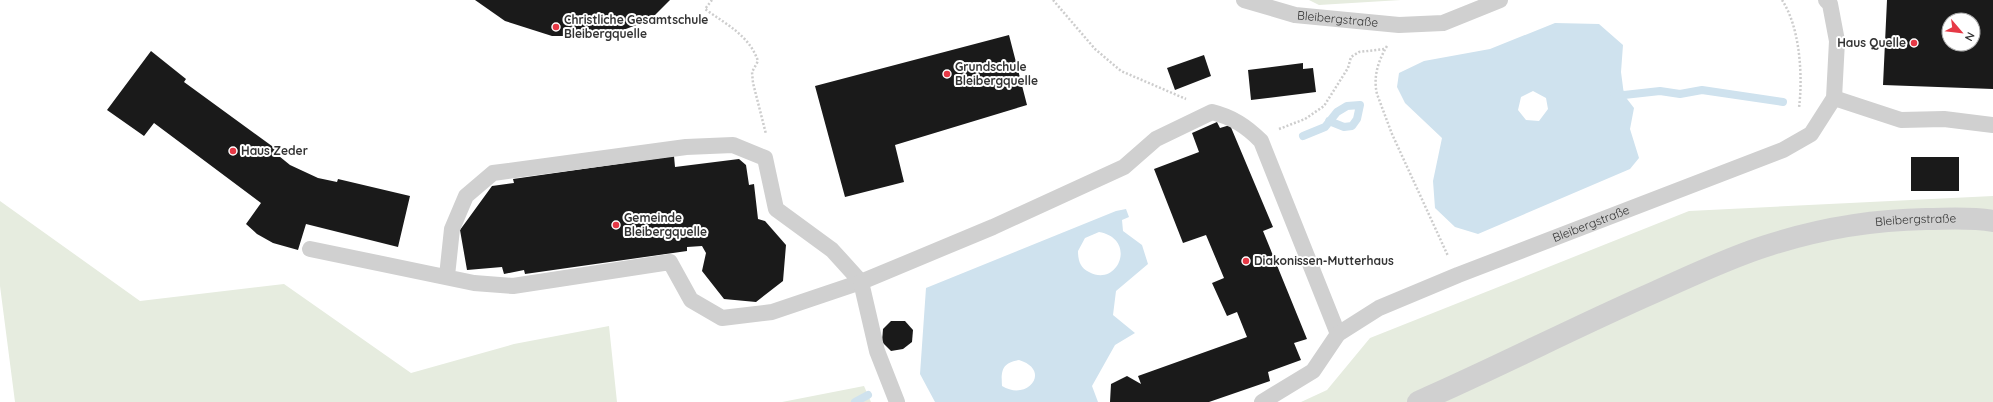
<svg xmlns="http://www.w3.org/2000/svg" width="1993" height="402" viewBox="0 0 1993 402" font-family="Quicksand,sans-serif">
  <rect width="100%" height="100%" fill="#fff"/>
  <g fill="#e6ecdf">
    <path d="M1309,0h92l-82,5z"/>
    <path d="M1993,196v206h-692l26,-12 43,-52 319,-127z"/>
    <path d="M0,201l140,100 144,-17 127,89 103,-29 95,-18 8,76h-602l-15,-116z"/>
    <path d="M864,386l7,16h-89z"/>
  </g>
  <g fill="#cfe2ee" fill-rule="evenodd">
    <path d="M1555,23l44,1 24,21 -2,27 3,23 10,13 -4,21 9,29 -9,11 -152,65 -23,-7 -20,-19 -2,-27 9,-43 -37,-35 -8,-16 2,-14 25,-12 66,-12zM1533,91l13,7 2,11 -9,12 -13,-1 -8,-10 3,-13z"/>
    <path d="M1126,209l3,8 -7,3 1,11 19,14 6,19 -32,27 -3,24 22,18 -20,12 -23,41 6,16h-163l-15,-28 6,-86 190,-77zM1099,232c39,7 19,56 -10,40 -9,-4 -11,-12 -11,-21l7,-13zM1019,360c33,10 9,42 -17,26 -1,-16 0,-23 17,-26z"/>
  </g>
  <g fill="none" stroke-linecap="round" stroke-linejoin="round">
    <g stroke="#cfe2ee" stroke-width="8">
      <path d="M1614,93l10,2 36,-4 20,3 22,-4 81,12"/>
      <path d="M1303,136l22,-9 12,-15 10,-6 13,-1 -3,14 -5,7 -8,1 -15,-6"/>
      <path d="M855,402l13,-7"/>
    </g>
  </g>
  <g fill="#1a1a1a" fill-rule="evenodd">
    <path d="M475,0h195l-20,20 -43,16h-55l-47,-15z"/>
    <path d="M1887,0h106v89l-110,-4zM1949,20h24v24h-24z"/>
    <path d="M1009,35l18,70 -132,40 9,37 -59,15 -30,-111z"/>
    <path d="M151,51l35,28 -2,3 92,67 -2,3 16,13 28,13 19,4 1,-3 72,17 -12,51 -92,-23 -8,26 -25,-7 -16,-9 -11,-10 15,-21 -107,-80 -10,13 -37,-26z"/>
    <path d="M1204,55l7,21 -36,14 -8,-22z"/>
    <path d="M1303,63v6l10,-1 3,24 -65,8 -3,-30z"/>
    <path d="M1217,122l3,6 10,-3 43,102 -10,4 44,108 -13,4 7,17 -33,12 2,9 -61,21h-99l1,-18 16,-8 14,8 -3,-8 109,-39 -10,-25 -10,4 -15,-33 12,-5 -18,-43 -23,8 -29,-74 45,-17 -7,-19z"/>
    <path d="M674,156l1,11 64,-8 7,6 3,20 5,-1 4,35 7,2 21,24 -3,36 -27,21 -32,-3 -22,-28 4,-18 -4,-7 -15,1v4l-162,23 -1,-4 -20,4 -2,-7 -35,3 -7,-40 32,-44 22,-3 -1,-4z"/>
    <rect x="1911" y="157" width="48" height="34"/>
    <path d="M891,321h14l8,9 -1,12 -9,7 -12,2 -9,-9 1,-13z"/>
  </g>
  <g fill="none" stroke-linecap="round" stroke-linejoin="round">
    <g stroke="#cdcdcd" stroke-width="2.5" stroke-dasharray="2 2" stroke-linecap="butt">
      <path d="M712,0l-7,9c22,16 44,26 53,52l-6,11 1,11 13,51"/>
      <path d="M1053,0l42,49 26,22 65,28"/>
      <path d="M1782,0c18,27 21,76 17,108"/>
      <path d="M1387,46c-9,15 -14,31 -10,48l15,40 56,122"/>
      <path d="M1279,129l26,-10 19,-13 24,-38 3,-11 8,-5 25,-3"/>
    </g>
    <g stroke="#d0d0d0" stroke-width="16">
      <path id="s1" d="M1244,0l51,15 104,10 44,-2 57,-23"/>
      <path d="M1834,98l67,22 43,-1 49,6"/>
      <path d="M310,249l164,34 39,3 157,-24 21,38 31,18 50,-6 89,-30 -29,-32 -56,-41 -11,-51 -32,-13 -47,2 -193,26 -27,23 -14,33 -5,47"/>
      <path d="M897,402l-20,-51 -16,-69 132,-55 131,-60 32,-28 56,-27c20,5 34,14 49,29l77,193"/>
      <path id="s2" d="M1262,402l51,-31 25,-37 41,-26 79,-33 325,-125 28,-16 23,-36 3,-57 -7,-37 -4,-4"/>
    </g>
    <path stroke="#d0d0d0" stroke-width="22" id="s3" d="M1418,402c80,-35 157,-75 237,-110 36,-16 73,-34 111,-46 52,-17 105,-26 160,-27 22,0 44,-2 67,2"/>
  </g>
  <g fill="#e63946" stroke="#fff" stroke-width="1.5">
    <circle cx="556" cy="27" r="4"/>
    <circle cx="1914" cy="43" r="4"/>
    <circle cx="947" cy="74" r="4"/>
    <circle cx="233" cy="151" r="4"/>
    <circle cx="616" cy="225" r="4"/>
    <circle cx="1246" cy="261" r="4"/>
  </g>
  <g text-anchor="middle" stroke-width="4" stroke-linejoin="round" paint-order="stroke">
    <g font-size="12" fill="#333" stroke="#fff">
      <text dy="4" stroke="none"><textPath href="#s1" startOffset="96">Bleibergstraße</textPath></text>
      <text dy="4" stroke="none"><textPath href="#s3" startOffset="534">Bleibergstraße</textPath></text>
      <text dy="4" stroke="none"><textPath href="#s2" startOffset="381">Bleibergstraße</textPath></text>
    </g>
    <g font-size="12" font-weight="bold" fill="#333" stroke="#fff" text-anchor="start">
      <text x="564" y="24">Christliche Gesamtschule<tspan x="564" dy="14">Bleibergquelle</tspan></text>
      <text x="1906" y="47" text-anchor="end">Haus Quelle</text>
      <text x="955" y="71">Grundschule<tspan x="955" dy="14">Bleibergquelle</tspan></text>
      <text x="241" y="155">Haus Zeder</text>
      <text x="624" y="222">Gemeinde<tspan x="624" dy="14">Bleibergquelle</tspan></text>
      <text x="1254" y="265">Diakonissen-Mutterhaus</text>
    </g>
  </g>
  <g transform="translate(1961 32) rotate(118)"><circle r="19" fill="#ffffff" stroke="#adadad"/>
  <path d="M0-3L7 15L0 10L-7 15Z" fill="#e63946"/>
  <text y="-6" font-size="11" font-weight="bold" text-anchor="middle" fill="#333333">N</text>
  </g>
</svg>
